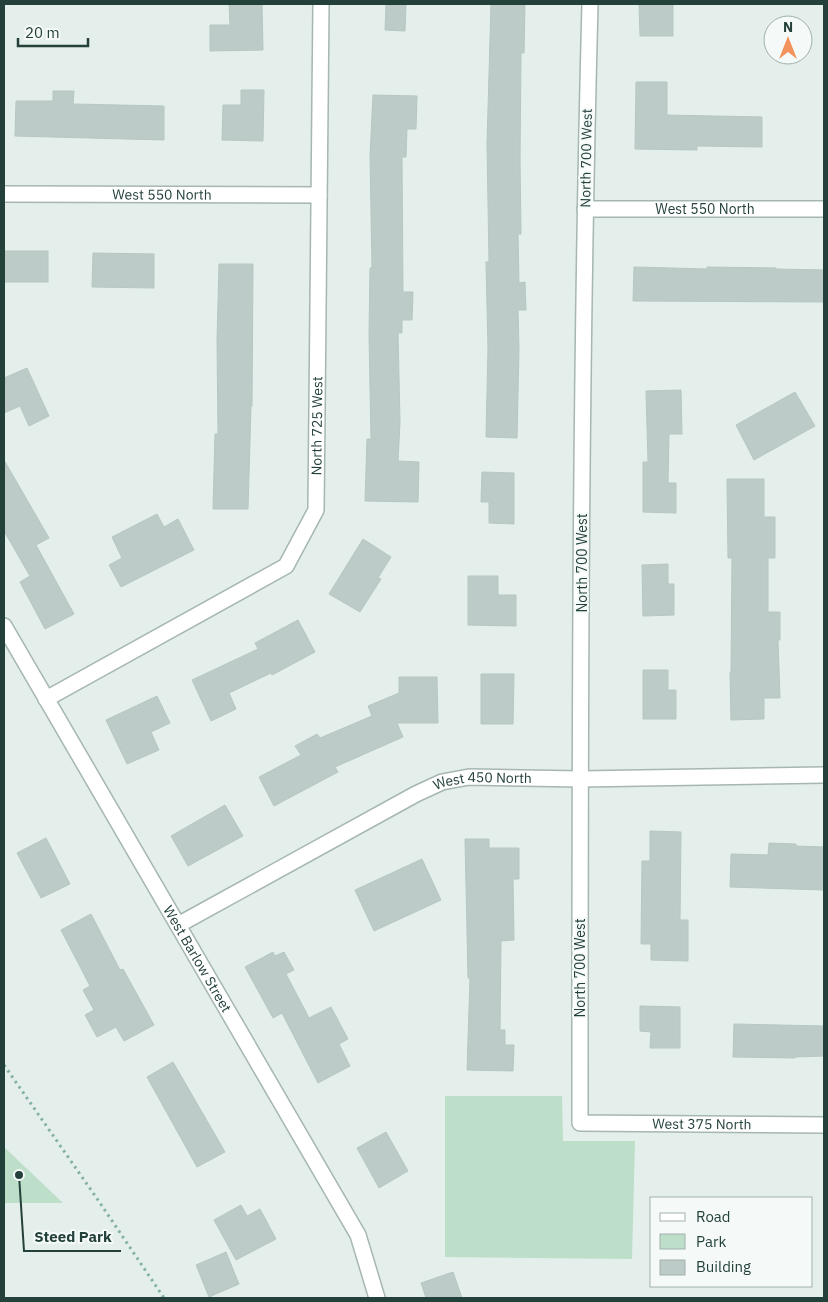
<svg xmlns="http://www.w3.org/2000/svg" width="828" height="1302" viewBox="0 0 828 1302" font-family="'IBM Plex Sans',sans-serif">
  <rect width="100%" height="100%" fill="#e4eeea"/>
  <g fill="#bddfca">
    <path d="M445,1096h117l1,45h72l-3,118 -187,-2z"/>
    <path d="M4,1147l59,56h-59z"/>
  </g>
  <g fill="#bccbc7" stroke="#b6c7c2">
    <path d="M229,4h33l1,46 -53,1v-26h20z"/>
    <path d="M386,4h20l-1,27 -20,-1z"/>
    <path d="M491,4h34l-1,49h-3l-1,107 1,74h-3l1,49 6,-1 1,28h-8l1,39 -2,89 -31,-1 2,-88 -2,-87h3l-2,-118z"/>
    <path d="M639,4h34v32h-33z"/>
    <path d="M636,82h31v33l95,2v30l-65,-1v4l-62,-1z"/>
    <path d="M241,90h23l-1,51 -41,-1 1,-35h18z"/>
    <path d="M53,91h21l-1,13 91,2v34l-149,-4 1,-35h37z"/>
    <path d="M373,95l44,1 -1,33h-9l-1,28h-4l1,135h10l-1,28h-10v13h-4l2,89 -2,39 21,1 -1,40 -53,-1 2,-62h4l-2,-104 1,-67h2l-2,-112z"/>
    <rect x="4" y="251" width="44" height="31"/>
    <path d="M93,253l61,1v34l-62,-1z"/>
    <path d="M219,264h34l-1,142h-1l-3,103h-35l2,-75h3l-1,-95z"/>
    <path d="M634,267l73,2v-2l69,1v1l48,1v32l-191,-1z"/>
    <path d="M27,368l22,48 -20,10 -9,-20 -16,7v-35z"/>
    <path d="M681,390l1,44h-13l-1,49h8v30l-33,-1v-50h5l-2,-71z"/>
    <path d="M795,392l20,34 -61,34 -18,-35z"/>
    <path d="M4,460l45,78 -13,7 38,69 -29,15 -25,-47 10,-6 -26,-45z"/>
    <path d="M482,472l32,1v51l-25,-1v-21h-8z"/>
    <path d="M727,479h37v38h11v41h-7v54h12v28h-2l2,58h-16v21l-33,1 -1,-48h1l1,-114h-4z"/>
    <path d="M157,514l7,13 14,-8 16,31 -73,37 -12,-22 13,-7 -10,-21z"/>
    <path d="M363,539l28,18 -13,21 3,1 -21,33 -31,-18z"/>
    <path d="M668,564v20h6v31l-31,1 -1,-51z"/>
    <path d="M468,576h30v19h18v31l-48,-1z"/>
    <path d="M298,620l17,32 -43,23 -1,-2 -42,20 7,16 -25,12 -19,-41 66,-31 -3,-6z"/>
    <path d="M643,670h25v20h8v29h-33z"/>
    <path d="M481,674h33l-1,50h-32z"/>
    <path d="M399,677h38l1,46h-41l6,14 -68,30 3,5 -64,34 -15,-29 42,-22 -6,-9 22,-12 3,4 52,-22 -4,-10 31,-13z"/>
    <path d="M157,696l13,27 -19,9 8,18 -32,14 -21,-44z"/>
    <path d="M225,805l18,31 -55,30 -17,-30z"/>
    <path d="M650,831l31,1 -1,88h8v41l-37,-1v-16h-10l1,-83h8z"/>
    <path d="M46,838l24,46 -29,14 -24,-45z"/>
    <path d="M465,839h24v9h30v31h-6l1,61 -13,1 -1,89h5v15h9l-1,26 -46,-1 3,-92h-2z"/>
    <path d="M769,843l27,1v2l28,1v43l-94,-3 1,-33 37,1z"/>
    <path d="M422,859l19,41 -67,31 -19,-41z"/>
    <path d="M91,914l29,56 3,-1 31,56 -30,16 -8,-14 -19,10 -12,-22 9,-5 -11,-20 7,-4 -29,-56z"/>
    <path d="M273,952l2,4 9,-4 10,18 -8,4 23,44 22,-11 17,32 -9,5 11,22 -32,17 -36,-70 -9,5 -28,-51z"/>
    <path d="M640,1006l40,1v41h-30l1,-16 -11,-1z"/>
    <path d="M734,1024l90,2v30l-29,1v1l-62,-1z"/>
    <path d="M173,1062l52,90 -28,15 -50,-90z"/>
    <path d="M386,1132l22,39 -29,17 -22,-40z"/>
    <path d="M241,1205l6,11 13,-7 16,30 -40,21 -22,-40z"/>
    <path d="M226,1252l13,32 -30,13 -13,-32z"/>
    <path d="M453,1272l9,26h-36l-5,-15z"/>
  </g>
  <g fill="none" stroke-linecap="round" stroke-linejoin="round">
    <defs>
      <g id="minor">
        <path id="s1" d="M590,4c-10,373 -10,746 -10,1119l244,2"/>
        <path id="s2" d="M4,194l315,1"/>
        <path id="s3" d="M585,209h239"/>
        <path id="s4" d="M4,626l354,609 19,63"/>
        <path id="s5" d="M46,699l240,-133 30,-56 5,-506"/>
        <path id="s6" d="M178,925l238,-131 26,-12 27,-5 111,2 244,-4"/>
      </g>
    </defs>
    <use href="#minor" stroke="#a6b6b2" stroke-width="18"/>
    <path stroke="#84b1a8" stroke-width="3" stroke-dasharray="2.5 4" stroke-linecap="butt" d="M4,1065l94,135 66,98"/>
    <use href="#minor" stroke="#fff" stroke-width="15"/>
  </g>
  <g text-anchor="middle" stroke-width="4" stroke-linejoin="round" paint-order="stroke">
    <g font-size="14" fill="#23403b" stroke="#f5faf8">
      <text transform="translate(586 158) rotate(-89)" y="5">North 700 West</text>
      <text dy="5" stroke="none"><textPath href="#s2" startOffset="158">West 550 North</textPath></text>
      <text dy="5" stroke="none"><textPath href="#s3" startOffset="120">West 550 North</textPath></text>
      <text dy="5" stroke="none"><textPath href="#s5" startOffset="422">North 725 West</textPath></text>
      <text transform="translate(582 563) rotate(-90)" y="5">North 700 West</text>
      <text dy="5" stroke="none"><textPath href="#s6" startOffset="341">West 450 North</textPath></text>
      <text dy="5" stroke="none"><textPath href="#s4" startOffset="385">West Barlow Street</textPath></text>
      <text transform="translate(580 968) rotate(-90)" y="5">North 700 West</text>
      <text dy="5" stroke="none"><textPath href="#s1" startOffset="1241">West 375 North</textPath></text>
    </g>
  </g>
  <path fill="none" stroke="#23403b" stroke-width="2" d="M19 1175L24 1251H121"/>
  <circle fill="#23403b" stroke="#f5faf8" stroke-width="2" cx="19" cy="1175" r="5"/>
  <g font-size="15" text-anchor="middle" font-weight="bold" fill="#23403b" stroke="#f5faf8" stroke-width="4" stroke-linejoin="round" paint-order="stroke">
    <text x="73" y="1242">Steed Park</text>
  </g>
  <rect width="828" height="1302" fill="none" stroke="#23403b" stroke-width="10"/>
  <rect x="650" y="1197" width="162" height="90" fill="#f5faf8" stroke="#a1b0ac"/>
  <rect x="660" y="1213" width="25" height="8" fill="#ffffff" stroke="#a1b0ac"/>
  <text x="696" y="1222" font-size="15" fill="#23403b">Road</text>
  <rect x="660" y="1234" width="25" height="15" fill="#bddfca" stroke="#a1b0ac"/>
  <text x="696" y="1247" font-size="15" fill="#23403b">Park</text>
  <rect x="660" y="1260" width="25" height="15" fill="#bccbc7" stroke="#a1b0ac"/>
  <text x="696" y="1272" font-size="15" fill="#23403b">Building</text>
  <g transform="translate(788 40)"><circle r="24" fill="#f5faf8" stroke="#a1b0ac"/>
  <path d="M0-4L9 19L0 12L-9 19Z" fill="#f2925d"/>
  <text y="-8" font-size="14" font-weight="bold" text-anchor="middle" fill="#23403b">N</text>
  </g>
  <path d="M18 38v8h70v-8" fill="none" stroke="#23403b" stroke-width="2.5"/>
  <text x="25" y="38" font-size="15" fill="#23403b" stroke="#f5faf8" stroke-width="4" paint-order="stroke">20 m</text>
</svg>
